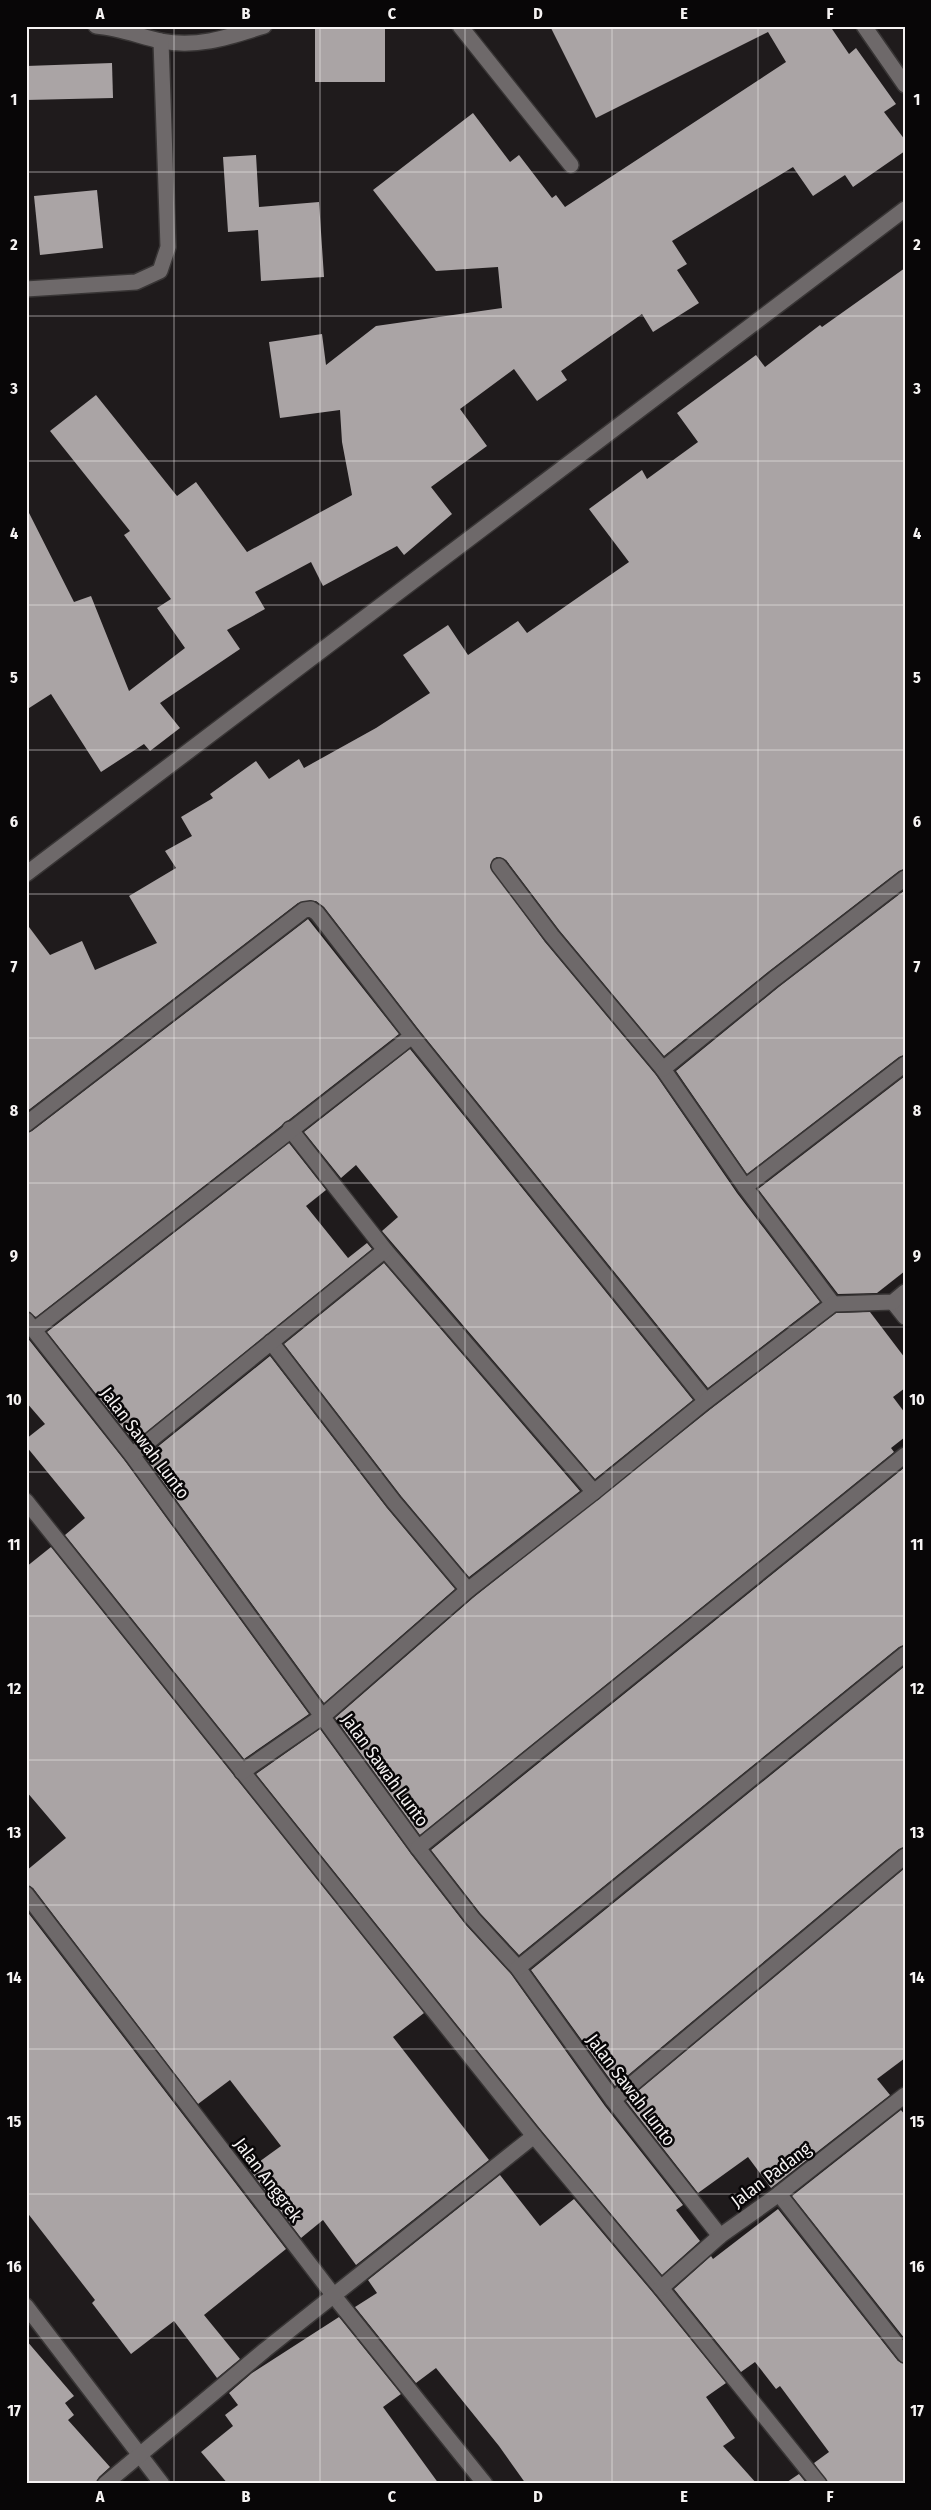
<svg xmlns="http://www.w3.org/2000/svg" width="931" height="2510" viewBox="0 0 931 2510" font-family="'Fira Sans Condensed',sans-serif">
  <rect width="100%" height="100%" fill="#1f1b1c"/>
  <g fill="#aaa4a5">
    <path d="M550,26h280l19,28 7,-6 40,56 -12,8 21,28v11l-52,36 -8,-12 -32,21 -20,-29 -121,74 15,23 -10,6 22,33 -46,29 -11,-18 -81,57 6,9 -30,21 -23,-32 -54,40 27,37 -56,41 21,27 -48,41 -7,-9 -74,40 -12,-24 -56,30 10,17 -38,21 13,19 -80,54 20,25 -30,23 -6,-7 -43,28 -50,-78 -25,16v-203l48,95 17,-6 38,95 56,-43 -28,-40 14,-9 -47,-64 6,-4 -80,-100 46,-36 81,101 19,-14 51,70 105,-57 -10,-53 -2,-32 -60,8 -11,-76 53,-8 4,31 50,-39 126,-18 -4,-41 -62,4 -63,-81 100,-77 37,49 9,-7 33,43 4,-3 9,12 221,-145 -18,-30 -172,86z"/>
    <rect x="315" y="28" width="70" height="54"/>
    <path d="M112,63l1,35 -87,2v-34z"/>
    <path d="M256,155l3,52 60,-5 5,75 -63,4 -3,-51 -30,2 -5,-75z"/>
    <path d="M97,190l6,58 -63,7 -6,-59z"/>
    <path d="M905,268v601l-6,2 -131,101 -104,84 -105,-126 -53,-70 -9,-3 -4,2 -3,8 55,75 111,133 81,118 83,109 -112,86 -289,-358 -95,-123 -8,-6 -18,2 -272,209v-189l24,32 32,-14 13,29 62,-27 -28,-47 47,-28 -11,-17 27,-15 -11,-19 32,-19 -3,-4 46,-33 13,18 30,-20 5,9 72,-40 54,-35 -27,-38 45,-30 20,30 50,-34 9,12 102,-71 -40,-53 53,-39 5,9 51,-37 -21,-29 79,-58 9,12 55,-42 2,2z"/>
    <path d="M905,890v165l-6,2 -152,117 -71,-103 104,-85z"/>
    <path d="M308,919l91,115 -363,283 -10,-6v-178l6,-2z"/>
    <path d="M410,1049l283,351 -98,79 -213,-248 16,-14 -42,-52 -15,13 -37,-46z"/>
    <path d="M905,1076v195l-28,22 -39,1 -80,-105z"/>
    <path d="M289,1143l37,47 -20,16 42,52 19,-15 5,6 -238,193 -87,-110z"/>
    <path d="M384,1263l196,228 -111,86 -68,-81 -117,-152z"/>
    <path d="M870,1312l35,46v30l-12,9 12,16v24l-14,11 3,4 -474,383 -85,-117 139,-121 238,-189 124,-95z"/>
    <path d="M26,1336l99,125 184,253 -65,45 -179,-224 20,-17 -59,-72v-7l19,-15 -19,-22z"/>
    <path d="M270,1356l117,152 68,81 -131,114 -179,-246z"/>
    <path d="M905,1467v178l-6,2 -380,308 -39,-42 -49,-63z"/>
    <path d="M51,1547l373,466 -31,24 96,123 -133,105 -33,-45 -22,18 -52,-69 32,-23 -51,-66 -32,24 -165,-216 -7,-3v-14l40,-33 -40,-47v-224z"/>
    <path d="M905,1666v181l-6,2 -284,237 -84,-116z"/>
    <path d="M320,1729l91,125 55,71 45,49 94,132 78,99 -7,5 24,31 -38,34 -121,-145 -285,-356z"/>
    <path d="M905,1868v190l-28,21 13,16 -119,93 -23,-31 -50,36 -72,-92z"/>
    <path d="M26,1910l260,339 -82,66 36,44 -23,19 -43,-57 -43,33 -39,-51 3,-3 -69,-89z"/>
    <path d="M901,2110l4,5v224l-113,-143z"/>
    <path d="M500,2175l40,51 34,-27 80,95 72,89 -20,14 29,41 -12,8 34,38h-231l-27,-38 -63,-78 -20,15 -61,-76 22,-14 -9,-13z"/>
    <path d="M778,2209l120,152 7,3v120h-77l-14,-21 15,-11 -49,-66 -4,3 -21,-27 -14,10 -67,-83 37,-33 2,3z"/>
    <path d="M339,2317l62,77 -18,13 56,77h-211l-27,-32 32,-26 -8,-11 13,-10 -9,-12 23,-20z"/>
    <path d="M26,2340l48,56 -9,7 9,12 -6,5 42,47 -11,10 -3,7h-70z"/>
    <path d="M799,2474l8,10h-23z"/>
  </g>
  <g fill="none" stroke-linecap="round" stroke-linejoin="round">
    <defs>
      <g id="minor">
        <path d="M96,26c23,2 43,10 65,15 37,7 68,-4 103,-15"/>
        <path d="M460,26l111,139"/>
        <path d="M864,26l41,59"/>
        <path d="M26,289l110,-7 24,-11 8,-24 -7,-206"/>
        <path d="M499,866l53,70 111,133 82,118 88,117"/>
        <path d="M26,874l879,-665"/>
        <path d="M663,1069l111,-90 131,-101"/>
        <path d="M26,1124l278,-214 7,-1 6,4 95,123 294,365"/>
        <path d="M290,1129l95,121 209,242"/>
        <path d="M745,1187l160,-123"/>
        <path d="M893,1302l12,15"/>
        <path d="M26,1320l106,135 286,393 55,71 45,49 95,132 107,136"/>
        <path d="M34,1330l378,-294"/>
        <path d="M271,1342l123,160 74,88"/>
        <path d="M132,1455l253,-205"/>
        <path d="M26,1501l508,635 127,152 158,196"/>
        <path d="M242,1772l81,-56 145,-126 126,-98 112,-91 127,-97 60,-2 12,-10"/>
        <path d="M418,1848l487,-393"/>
        <path d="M26,1894l308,402 151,188"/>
        <path d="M518,1968l387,-314"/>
        <path d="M613,2100l292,-244"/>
        <path d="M779,2194l126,161"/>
        <path d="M661,2288l59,-52 59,-42 126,-99"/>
        <path d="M26,2306l136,178"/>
        <path d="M105,2484l160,-134 269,-214"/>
      </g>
    </defs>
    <use href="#minor" stroke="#383535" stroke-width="18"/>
    <use href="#minor" stroke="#6e696a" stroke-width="15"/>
  </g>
  <path fill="none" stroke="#f6f3f3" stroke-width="1" stroke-opacity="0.55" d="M174,26v2458M320,26v2458M465,26v2458M612,26v2458M758,26v2458M26,172h879M26,316h879M26,461h879M26,605h879M26,750h879M26,894h879M26,1038h879M26,1183h879M26,1327h879M26,1472h879M26,1616h879M26,1760h879M26,1905h879M26,2049h879M26,2194h879M26,2338h879"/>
  <g text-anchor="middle" stroke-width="5" stroke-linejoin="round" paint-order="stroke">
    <g font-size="18" fill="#f6f3f3" stroke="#080607">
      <text transform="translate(145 1443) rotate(53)" y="6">Jalan Sawah Lunto</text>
      <text transform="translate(385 1770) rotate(54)" y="6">Jalan Sawah Lunto</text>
      <text transform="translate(631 2090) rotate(53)" y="6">Jalan Sawah Lunto</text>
      <text transform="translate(771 2175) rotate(-37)" y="6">Jalan Padang</text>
      <text transform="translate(268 2180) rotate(53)" y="6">Jalan Anggrek</text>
    </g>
  </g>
  <rect width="931" height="2510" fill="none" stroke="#080607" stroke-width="55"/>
  <rect x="28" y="28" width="876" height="2454" fill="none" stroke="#f6f3f3" stroke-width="2"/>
  <g font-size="16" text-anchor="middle" font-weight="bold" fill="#f6f3f3">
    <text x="100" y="19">A</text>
    <text x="246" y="19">B</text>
    <text x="392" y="19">C</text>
    <text x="538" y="19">D</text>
    <text x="684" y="19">E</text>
    <text x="830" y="19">F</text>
    <text x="14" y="105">1</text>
    <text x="917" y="105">1</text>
    <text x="14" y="250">2</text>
    <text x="917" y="250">2</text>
    <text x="14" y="394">3</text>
    <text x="917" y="394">3</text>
    <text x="14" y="539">4</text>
    <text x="917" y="539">4</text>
    <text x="14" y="683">5</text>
    <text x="917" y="683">5</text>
    <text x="14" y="827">6</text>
    <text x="917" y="827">6</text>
    <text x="14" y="972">7</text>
    <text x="917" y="972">7</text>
    <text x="14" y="1116">8</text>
    <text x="917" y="1116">8</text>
    <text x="14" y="1261">9</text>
    <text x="917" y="1261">9</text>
    <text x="14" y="1405">10</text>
    <text x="917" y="1405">10</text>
    <text x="14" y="1550">11</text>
    <text x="917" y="1550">11</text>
    <text x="14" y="1694">12</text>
    <text x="917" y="1694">12</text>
    <text x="14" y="1838">13</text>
    <text x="917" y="1838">13</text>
    <text x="14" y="1983">14</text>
    <text x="917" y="1983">14</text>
    <text x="14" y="2127">15</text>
    <text x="917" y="2127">15</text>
    <text x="14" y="2272">16</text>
    <text x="917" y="2272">16</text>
    <text x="14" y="2416">17</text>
    <text x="917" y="2416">17</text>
    <text x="100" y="2502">A</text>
    <text x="246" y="2502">B</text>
    <text x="392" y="2502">C</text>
    <text x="538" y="2502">D</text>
    <text x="684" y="2502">E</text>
    <text x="830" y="2502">F</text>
  </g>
</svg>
